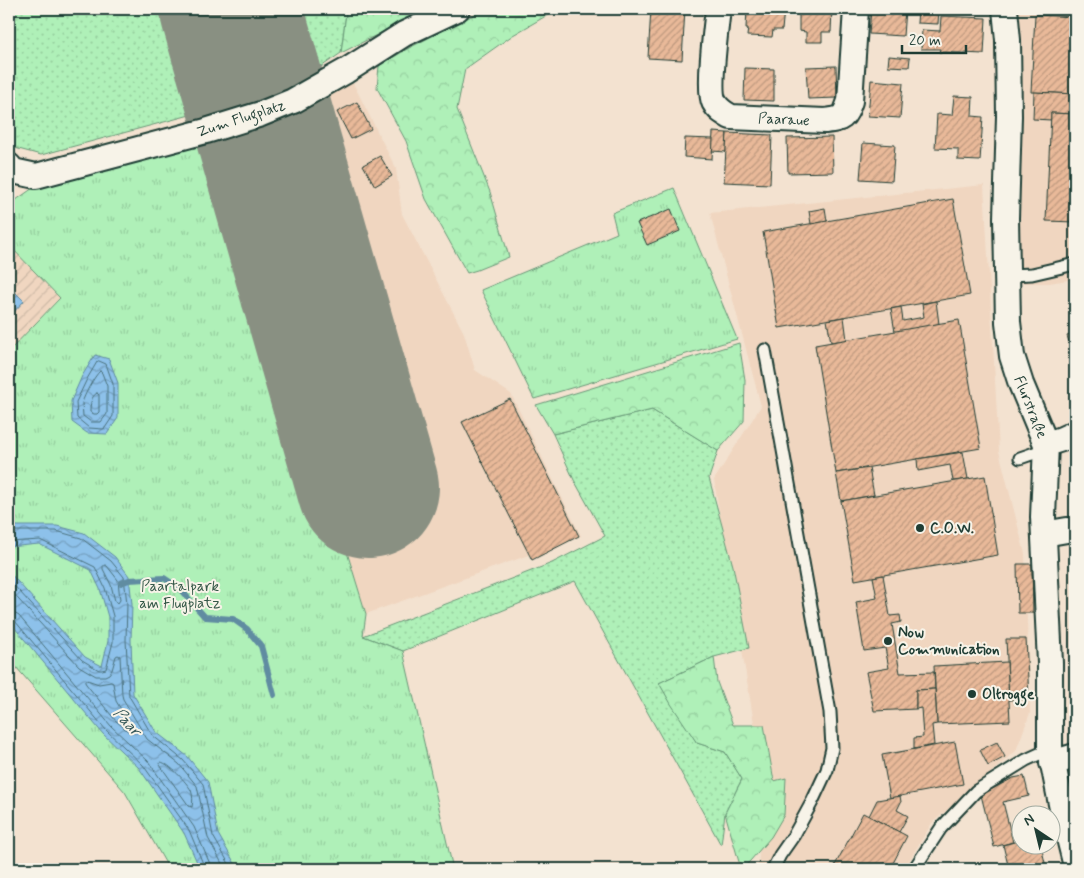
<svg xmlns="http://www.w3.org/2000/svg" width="1084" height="878" viewBox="0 0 1084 878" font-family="Mynerve,sans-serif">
  <defs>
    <pattern id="industrial-furrows" width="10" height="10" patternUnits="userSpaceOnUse" patternTransform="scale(1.25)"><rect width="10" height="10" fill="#f0d6c0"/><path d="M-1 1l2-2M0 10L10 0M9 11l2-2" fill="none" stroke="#cdb9a6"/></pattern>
    <pattern id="grass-dots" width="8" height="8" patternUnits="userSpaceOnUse" patternTransform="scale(1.25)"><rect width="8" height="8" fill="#aff0b8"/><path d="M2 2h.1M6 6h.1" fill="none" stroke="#96cf9f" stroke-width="1.8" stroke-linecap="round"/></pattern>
    <pattern id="forest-crowns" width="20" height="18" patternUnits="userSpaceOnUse" patternTransform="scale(1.25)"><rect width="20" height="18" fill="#aff0b8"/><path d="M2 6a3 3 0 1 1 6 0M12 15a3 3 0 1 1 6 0" fill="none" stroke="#96cf9f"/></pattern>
    <pattern id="park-tufts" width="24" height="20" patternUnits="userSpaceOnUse" patternTransform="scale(1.25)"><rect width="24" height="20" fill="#aff0b8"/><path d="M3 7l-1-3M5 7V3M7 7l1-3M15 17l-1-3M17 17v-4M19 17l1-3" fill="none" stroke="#96cf9f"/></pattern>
    <pattern id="water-waves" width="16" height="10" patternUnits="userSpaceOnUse" patternTransform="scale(1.25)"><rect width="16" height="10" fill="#8dc1ea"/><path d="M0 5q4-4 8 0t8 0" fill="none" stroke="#739ebe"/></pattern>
    <pattern id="building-hatch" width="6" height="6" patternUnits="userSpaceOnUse" patternTransform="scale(1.25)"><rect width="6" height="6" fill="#e9b999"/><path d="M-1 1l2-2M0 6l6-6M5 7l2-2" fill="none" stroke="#bc987e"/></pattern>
  </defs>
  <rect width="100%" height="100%" fill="#f3e2d0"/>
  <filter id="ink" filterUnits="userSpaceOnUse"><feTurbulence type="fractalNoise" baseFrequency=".02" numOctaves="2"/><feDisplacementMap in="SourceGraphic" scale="10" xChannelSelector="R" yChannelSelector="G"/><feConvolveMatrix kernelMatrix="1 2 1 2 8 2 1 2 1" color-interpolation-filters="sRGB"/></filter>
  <g filter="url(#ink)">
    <g fill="#f0d6c0">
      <path d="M184,9h102l20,69 36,-17 54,108 6,45 62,119 11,37 36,24 70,142 -215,78 -146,-475z"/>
      <path d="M1016,9h59v270l-26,4h-33z"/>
      <path d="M984,185l15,266 26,103 5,159 -14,38 -84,72 -28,46h-146l6,-85 -50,-304 47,-74 -51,-193z"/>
    </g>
    <path fill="url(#industrial-furrows)" d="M9,245l51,53 -51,53z"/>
    <g fill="url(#grass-dots)" stroke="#679676">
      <path d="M9,9h170l26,102 -164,44 -30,-8 -2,-3z"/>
      <path d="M288,9h66l-8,4 -5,40 -33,23z"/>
      <path d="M652,410l66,41 -9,27 24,88 16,82 -35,9 -55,26 38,60 28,9 17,27 -17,34 -4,32 -146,-264 -172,70 -40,-15 189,-73 53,-27 -31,-56 -21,-46z"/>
    </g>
    <g fill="url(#forest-crowns)" stroke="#679676">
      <path d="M354,9h74l-87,44 5,-40z"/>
      <path d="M485,9h73l-45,26 -48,34 -8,40 33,83 19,65 -32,13 -10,3 -41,-74 -20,-58 -29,-53 2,-22 28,-17z"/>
      <path d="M739,343l6,37 -1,41 -26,30 -66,-41 -99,24 -17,-29z"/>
      <path d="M714,657l3,25 16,43h31l10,56 12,-3 -2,37 -13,22 -28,32h-2l-16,-56 17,-34 -17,-27 -28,-9 -26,-39 -12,-21z"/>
    </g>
    <g fill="url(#park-tufts)" stroke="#679676">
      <path d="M220,139l146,475 -3,22 40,15 50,218h-284l-44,-77 -116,-133v-308l51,-53 -51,-53v-40l31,-22z"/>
      <path d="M674,188l63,151 -203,60 -53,-109 136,-57 -5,-20z"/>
    </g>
    <g fill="url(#water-waves)" stroke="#618ca1">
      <path d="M9,286l15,15 -15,16z"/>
      <path d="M95,355l14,4 9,24v35l-11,16 -20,-1 -15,-11 -1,-21 11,-25z"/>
      <path d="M9,526h48l27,7 31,24 14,19 3,28 -1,36 2,54 23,38 31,24 21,26 10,52 20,35h-38l-16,-36 -45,-65 -36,-34 -94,-113v-49l76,85 17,9 6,-25v-24l-8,-28 -9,-19 -52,-26 -30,3z"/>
    </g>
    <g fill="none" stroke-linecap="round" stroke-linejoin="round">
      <g stroke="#4b727d" stroke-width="1">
        <path d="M99,361l7,3 7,20v32l-8,12 -2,1 -14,-1 -12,-10 -1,-16 11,-23 10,-17z"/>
        <path d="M100,371l2,2 5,13v28l-6,8h-10l-8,-6c0,-4 -1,-9 -1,-13 2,-7 12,-27 18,-32z"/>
        <path d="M97,393l2,2v17l-2,2h-3l-4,-2c0,-7 1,-16 7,-19z"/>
        <path d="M9,531h47l25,7 30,23 13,16 3,27 -1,36 3,56 23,39 31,25 20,24 10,52 19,33"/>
        <path d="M9,542l31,-2 55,27 10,21 8,28v26l-7,27 -4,1h-3l-17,-10 -73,-80"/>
        <path d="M105,565l2,1 11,14 2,20 -2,3 -3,-2 -4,-16 -8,-16v-2z"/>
        <path d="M9,589l70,77 17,10h9l4,-2 3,-4 4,-14 2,-1 2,1 2,39 1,4 24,40 32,25 18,22 11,52 17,31"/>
        <path d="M9,613h5l5,3 92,110 37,35 46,66 16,37v5"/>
        <path d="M9,619h3l3,2 91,109 37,35 46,65 15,36v3"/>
        <path d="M87,680l12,4 12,-2 2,1 3,18 17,28 -1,3h-3l-13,-11 -30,-37 -1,-2z"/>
        <path d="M161,762c8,1 26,21 30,28 2,5 2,12 1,17l-3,-1 -29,-41z"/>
      </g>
      <path stroke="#618ca1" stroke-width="6" d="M121,583l8,-3 35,-2 15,10 26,29 28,2 14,10 14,17 13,49"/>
      <path stroke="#899082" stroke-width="142" d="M231,9l137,478"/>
    </g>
    <g fill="url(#building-hatch)" stroke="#1f3d34">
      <path d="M651,9h34l-3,51 -34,-2z"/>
      <path d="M747,9h37l-2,21h-9l-1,7 -25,-1 1,-8h-2z"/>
      <path d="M799,9h33l-1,23h-9v10h-16v-10l-7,-1z"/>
      <path d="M871,9h34l-2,27 -34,-2z"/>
      <path d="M918,9h21l-1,15 -21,-1z"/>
      <path d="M1035,15l40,2v77l-44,-2z"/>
      <path d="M941,16l45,2 -2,36 -45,-2 1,-3h-19l1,-19 18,1z"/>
      <path d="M889,56l21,2 -1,9 -21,-1z"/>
      <path d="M836,66l1,32 -29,1 -2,-32z"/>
      <path d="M745,68l29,1v32l-30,-1z"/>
      <path d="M871,80l32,3 -3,35 -32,-2z"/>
      <path d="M1034,92l41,2v20l-24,-1v7l-18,-1z"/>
      <path d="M954,96l19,1 -1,19 11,1 -3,44 -22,-1v-11l-23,-1 2,-34 15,1z"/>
      <path d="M357,102l14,27 -20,10 -14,-27z"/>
      <path d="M1051,113l24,1v108l-29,-1z"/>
      <path d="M713,132l14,1 -1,19 -14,-1z"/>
      <path d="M727,133l45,2 -2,49 -46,-2z"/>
      <path d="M832,137l1,35 -45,1 -1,-35z"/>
      <path d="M685,138l28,1 -1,20 -28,-2z"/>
      <path d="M863,143l32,2 -3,36 -32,-2z"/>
      <path d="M380,156l12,20 -17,10 -12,-21z"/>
      <path d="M953,199l17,96 -191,33 -16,-96z"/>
      <path d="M825,208l2,13 -16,3 -2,-13z"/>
      <path d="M671,209l9,22 -33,14 -10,-22z"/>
      <path d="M1075,297v18l-5,-17z"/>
      <path d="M936,301l3,23 -44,8 -4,-23 10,-2 2,14 21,-4 -2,-13z"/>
      <path d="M844,317l3,23 -16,2 -4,-22z"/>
      <path d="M959,320l22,128 -145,25 -21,-128z"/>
      <path d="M1075,333v25l-8,-22z"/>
      <path d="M510,399l69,137 -47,24 -70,-138z"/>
      <path d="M963,452l5,27 -15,2 -3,-16 -32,6 -1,-12z"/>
      <path d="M869,468l5,27 -33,6 -5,-28z"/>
      <path d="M985,476l13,79 -143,25 -14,-79z"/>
      <path d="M1017,564h15l1,49h-15z"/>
      <path d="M883,575l7,41 10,-1 1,7 -9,2 8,49 34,-1 1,17 -19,1v19l-42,2 -8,-39 23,-4 -4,-20 -21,3 -8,-49 21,-4 -4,-21z"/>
      <path d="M1006,639h20l3,60 -20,1z"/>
      <path d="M1007,662l3,59 -73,3 -3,-58z"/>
      <path d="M935,689l2,35 -5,1 2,20 -20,4v-11l9,-1 -2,-29 -5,1v-19z"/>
      <path d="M955,742l8,42 -73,14 -8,-43z"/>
      <path d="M997,742l8,15 -17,9 -8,-16z"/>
      <path d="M1024,776l5,20 -26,6 10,40 -19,5 -13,-52 32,-17z"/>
      <path d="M900,796l1,6 -4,8 11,6 -9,16 -30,-16 8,-16z"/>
      <path d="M863,813l44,23 -17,33h-57z"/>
      <path d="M1022,840v6h19l5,21 -10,2h-27l-6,-24z"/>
    </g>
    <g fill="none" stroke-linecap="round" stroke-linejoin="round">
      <defs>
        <g id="service">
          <path d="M1008,275l24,-1 43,-10"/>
          <path d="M765,350l65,362 2,36 -5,22 -15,32 -18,33 -14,20 -7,14"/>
          <path d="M1020,458l26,-9"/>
          <path d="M914,869l27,-41 35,-37 50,-31 24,-11"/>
        </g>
        <g id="minor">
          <path d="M718,9c-2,17 -10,81 -4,93 4,8 10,11 17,15l94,4c18,-2 19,-3 25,-20l6,-92"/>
          <path d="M1005,9l3,31 1,76 -3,102 2,104 4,34 9,28 25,60 -3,73 7,146v86l13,65 12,48"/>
          <path d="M9,166l4,5 23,5 170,-45 55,-17 32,-13 53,-30 58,-37 53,-25"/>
          <path d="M1046,444l16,-5 13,-6"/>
          <path d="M1044,534l23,-4h8"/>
          <path d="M1052,763l23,-7"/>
        </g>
      </defs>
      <use href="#service" stroke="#1f3d34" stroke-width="15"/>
      <use href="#minor" stroke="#1f3d34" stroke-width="28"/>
      <use href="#service" stroke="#f7f3e8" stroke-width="11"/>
      <use href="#minor" stroke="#f7f3e8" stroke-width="24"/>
    </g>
  </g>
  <g fill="#1f3d34" stroke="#f7f3e8" stroke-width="2">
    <circle cx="920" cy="528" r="5"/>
    <circle cx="888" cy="641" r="5"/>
    <circle cx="972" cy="694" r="5"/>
  </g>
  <g text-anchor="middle" stroke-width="4" stroke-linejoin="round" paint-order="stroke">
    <g font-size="15" fill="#1f3d34" stroke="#f7f3e8">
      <text transform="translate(241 118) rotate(-18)" y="5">Zum Flugplatz</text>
      <text transform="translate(784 119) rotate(3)" y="5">Paaraue</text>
      <text transform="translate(1031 407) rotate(68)" y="5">Flurstraße</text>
    </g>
    <g font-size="15" font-weight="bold" fill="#1f3d34" stroke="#f7f3e8" text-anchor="start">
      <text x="930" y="533">C.O.W.</text>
      <text x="898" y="637">Now<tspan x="898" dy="17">Communication</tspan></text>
      <text x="982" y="699">Oltrogge</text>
    </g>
    <g font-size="15" fill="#355848" stroke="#f7f3e8">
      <text x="180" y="591">Paartalpark<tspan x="180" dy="17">am Flugplatz</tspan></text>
    </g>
    <g font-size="16" font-style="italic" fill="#355758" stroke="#f7f3e8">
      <text transform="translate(128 721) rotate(48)" y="6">Paar</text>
    </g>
  </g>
  <rect width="1084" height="878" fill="none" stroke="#f7f3e8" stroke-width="30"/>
  <rect x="15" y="15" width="1054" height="848" fill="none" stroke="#1f3d34" stroke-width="2" filter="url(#ink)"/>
  <g transform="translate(1036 830) rotate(325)"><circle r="24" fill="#f7f3e8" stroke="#a1aaa0"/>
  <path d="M0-4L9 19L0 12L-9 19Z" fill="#1f3d34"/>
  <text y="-8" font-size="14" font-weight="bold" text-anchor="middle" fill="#1f3d34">N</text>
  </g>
  <path d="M902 45v8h64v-8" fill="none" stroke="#1f3d34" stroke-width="2.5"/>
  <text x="909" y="45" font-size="15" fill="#1f3d34" stroke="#f7f3e8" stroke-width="4" paint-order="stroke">20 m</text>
</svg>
